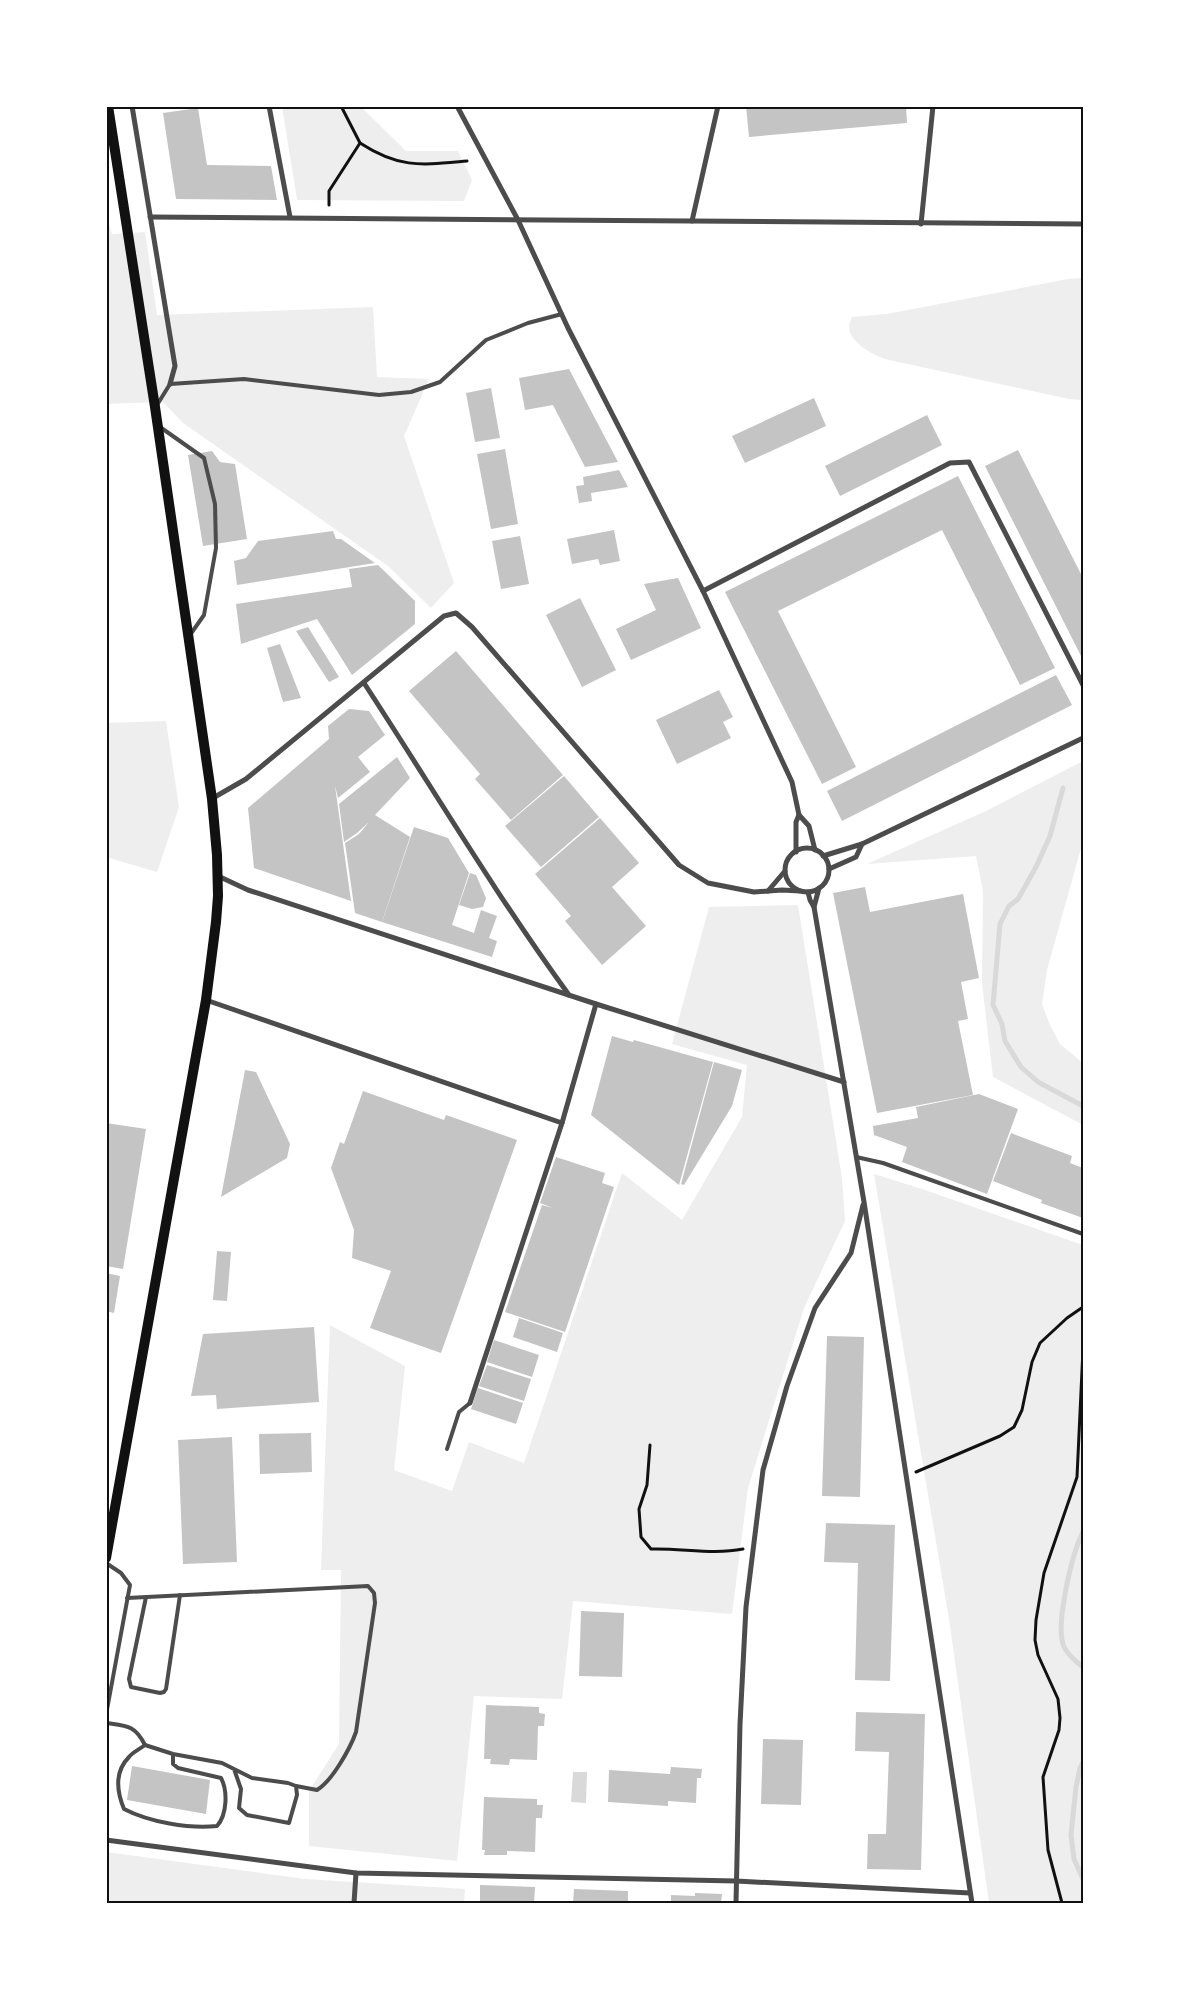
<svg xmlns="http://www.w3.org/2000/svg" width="1189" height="2009" viewBox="0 0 1189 2009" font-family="Signika,sans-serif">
  <rect width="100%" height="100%" fill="#fff"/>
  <g fill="#eee">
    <path d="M282,106h78l46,45h52l14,29 -8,21 -167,-1z"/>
    <path d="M106,213l6,21 33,-2 12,83 216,-8 4,70 52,2 -25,57 50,147 -23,25 -43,-42 -205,-143 -20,-21 -57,2z"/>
    <path d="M1083,278v122l-14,-1 -184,-40c-16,-6 -45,-21 -33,-42l35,-3 181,-35z"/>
    <path d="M166,721l13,86 -22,65 -51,-15v-134z"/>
    <path d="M1083,761v80l-36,129 -5,34 8,21 10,19 23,19v62l-90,-48 -11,-94 1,-92 -7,-35 -109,8 119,-53z"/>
    <path d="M798,905l44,273 3,43 -41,87 -56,180 -16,126 -159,-13 -11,98 -88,-3 -17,165 -148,-15v-55l30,-47 2,-174h-20l9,-245 75,41 -11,104 58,21 17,-49 55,21 98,-290 60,47 60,-103 5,-52 -75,-21 37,-137z"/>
    <path d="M874,1174l48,15 161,56v658h-94l-40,-284z"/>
    <path d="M106,1852l199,27 160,10 -1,14h-358z"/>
  </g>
  <path fill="#d9d9d9" d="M573,1772h14l-1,31 -15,-1z"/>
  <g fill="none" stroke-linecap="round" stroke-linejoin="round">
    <g stroke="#d9d9d9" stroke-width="5">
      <path d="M1063,788l-13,48 -14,31 -18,32 -9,7 -9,18 -7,81 9,19 3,17 16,26 17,15 45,24"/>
      <path d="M1083,1532c-11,21 -27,90 -20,112 2,8 13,18 20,23"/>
      <path d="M1083,1762l-3,6 -4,19 -5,48 3,24 9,20"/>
    </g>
  </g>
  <g fill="#c4c4c4">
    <path d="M746,106h160l1,17 -158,14z"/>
    <path d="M198,108l9,57 64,1 6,34 -101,-1 -13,-86z"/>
    <path d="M569,369l49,93 -33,5 -32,-62 -28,5 -6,-32z"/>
    <path d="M491,388l9,50 -25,4 -9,-49z"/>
    <path d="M814,398l12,28 -81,37 -13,-27z"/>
    <path d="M927,415l15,30 -102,51 -15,-30z"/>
    <path d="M505,449l13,75 -27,5 -14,-75z"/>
    <path d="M1018,450l65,128 -2,78 -96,-190z"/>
    <path d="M212,451l8,11 15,2 12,75 -44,7 -15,-91z"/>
    <path d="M619,470l9,17 -37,6 1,8 -13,2 -3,-17 8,-1 -1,-8z"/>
    <path d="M958,476l97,192 -35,17 -78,-155 -164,81 78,156 -34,17 -97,-192z"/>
    <path d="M614,530l6,31 -20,4 -2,-6 -26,5 -5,-25z"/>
    <path d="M333,531l3,8h5l34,24 -138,22 -3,-24 12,-3 12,-17z"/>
    <path d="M520,536l9,48 -28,5 -9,-48z"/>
    <path d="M378,565l37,36v23l-63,51 -35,-56 -76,25 -5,-40 116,-17 -3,-18z"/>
    <path d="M678,578l23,50 -70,32 -15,-31 40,-19 -12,-26z"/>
    <path d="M580,598l36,72 -34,17 -36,-72z"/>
    <path d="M308,627l31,50 -10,5 -33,-51z"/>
    <path d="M280,644l21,54 -18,4 -16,-54z"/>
    <path d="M456,651l107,124 -52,45 -36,-41 5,-5 -71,-83z"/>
    <path d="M1056,675l16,30 -230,116 -15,-30z"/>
    <path d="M719,690l14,27 -10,5 8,16 -54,26 -21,-44z"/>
    <path d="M349,709l20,2 16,24 -27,22 12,15 -32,26 -3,-12 16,115 -97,-33 -6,-60 81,-69 -1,-13z"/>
    <path d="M397,757l13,21 -35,37 35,22 -28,85 -27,-9 -10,-70 14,-9 10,-12 -12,11 -13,9 -5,-38z"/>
    <path d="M564,776l35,41 -58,50 -36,-41z"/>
    <path d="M600,818l39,45 -27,24 34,39 -44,39 -37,-44 6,-5 -36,-42z"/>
    <path d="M414,827l34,11 21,35 -17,52 22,8 7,-23 16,6 -8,22 8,3 -5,16 -110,-35z"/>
    <path d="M470,873l6,2 10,23 -3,9 -11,2 -13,-4z"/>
    <path d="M865,887l5,25 93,-18 16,84 -18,4 7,37 -10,2 15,74 -96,18 -44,-220z"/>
    <path d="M612,1036l21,6 1,-2 79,22 -34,123 -88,-70z"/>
    <path d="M714,1062l28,8 -10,36 -48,79 -3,-1z"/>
    <path d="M245,1070l11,2 34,72 -3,14 -66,39z"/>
    <path d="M363,1091l81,29 2,-5 71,25 -76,213 -71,-25 21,-57 -39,-13 2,-28 -23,-62 9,-26 4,2z"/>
    <path d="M979,1094l39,15 -31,85 -85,-32 5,-15 -33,-12 -1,-9 45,-8 -2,-11z"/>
    <path d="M106,1123l40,6 -23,140 -17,-3z"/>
    <path d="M1011,1133l61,23 -2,7 13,5v50l-42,-15 1,-3 -49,-19z"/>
    <path d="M556,1157l49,16 -3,10 12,4 -49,145 -60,-20 37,-107 11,3 -13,-5z"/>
    <path d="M217,1251l14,1 -4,49 -14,-1z"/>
    <path d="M106,1273l14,3 -6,37 -8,-2z"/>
    <path d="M519,1318l44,15 -6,19 -44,-15z"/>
    <path d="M314,1327l5,75 -102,7 -1,-14 -25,1 12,-62z"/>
    <path d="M827,1336l37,1 -4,160 -38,-1z"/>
    <path d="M494,1340l45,15 -7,22 -45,-15z"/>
    <path d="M487,1365l44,14 -7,22 -45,-15z"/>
    <path d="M478,1388l45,15 -7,21 -45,-15z"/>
    <path d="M311,1433l1,39 -52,2 -1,-40z"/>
    <path d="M232,1437l5,125 -54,2 -5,-124z"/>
    <path d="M826,1523l69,2 -5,156 -35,-1 3,-117 -34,-1z"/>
    <path d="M581,1611l43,2 -2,64 -43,-1z"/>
    <path d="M486,1705l53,2v6l6,1 -1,12h-6l-1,34 -27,-1 -1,6 -19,-1 1,-5h-7z"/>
    <path d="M856,1712l69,2 -4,156 -54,-1 1,-35h18l3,-82 -34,-1z"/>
    <path d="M763,1739l40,1 -2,65 -40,-1z"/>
    <path d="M132,1766l78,14 -4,34 -79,-14z"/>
    <path d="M671,1767l31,2 -1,9h-4l-1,25 -28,-2v5l-60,-4 1,-32 61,4z"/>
    <path d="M484,1797l53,2v6h6l-1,13h-6l-1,34 -28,-1v4h-23l1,-5h-3z"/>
    <path d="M480,1885l55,2 -1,16h-54z"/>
    <path d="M574,1889l54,2v12h-55z"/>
    <path d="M695,1893l27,1 -1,9h-50v-8l24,1z"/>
  </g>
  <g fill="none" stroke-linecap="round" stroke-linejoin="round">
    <g stroke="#111" stroke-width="3">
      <path d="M360,143c40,26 62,22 107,18"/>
      <path d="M329,205v-14l31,-48 -19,-37"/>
      <path d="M650,1445l-3,40 -8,24 2,28 10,12c31,-1 62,6 92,0"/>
      <path d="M916,1472l84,-36 14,-9 8,-17 10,-48 8,-19 27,-25 16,-11"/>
      <path d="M1062,1903l-14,-53 -5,-73 16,-47 1,-12 -2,-19 -20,-44 -3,-15 1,-20 8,-47 33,-96 6,-128"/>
    </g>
    <g stroke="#4c4c4c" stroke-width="4">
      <path d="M157,405l13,-21 74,-5 135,16 32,-3 29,-10 46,-42 42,-17 34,-9"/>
      <path d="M160,427l44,31 11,46 1,44 -12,67 -14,20"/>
      <path d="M856,1157l27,6 200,71"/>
      <path d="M447,1449l12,-37 11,-9"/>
      <path d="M106,1563l15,10 9,12 -24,130"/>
      <path d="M146,1597l-17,82 2,8 29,6 4,-1 2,-3 14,-94"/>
      <path d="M127,1598l241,-12 6,7 1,10 -19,129c-6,17 -24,49 -39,58l-21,-4"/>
      <path d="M106,1723c21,3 29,2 39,22"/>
      <path d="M173,1754v10l5,4 43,10c7,13 6,37 -4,48 -28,3 -68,-4 -93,-17 -7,-17 -10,-37 5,-52 4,-5 11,-8 16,-12l28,9 49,9 30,15 36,5 8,3 1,9 -8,28 -42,-8 -8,-7 2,-19 -7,-20"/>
    </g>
    <g stroke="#4c4c4c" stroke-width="5">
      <path d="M132,106l43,260 -5,18"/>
      <path d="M269,106l21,111"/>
      <path d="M457,106l61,114 50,108 135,263 89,191 7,33 10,11 6,24"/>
      <path d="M150,217l933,7"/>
      <path d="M692,221l26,-115"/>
      <path d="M921,224l12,-118"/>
      <path d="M703,591l247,-128 19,-1 114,223"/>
      <path d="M364,683c68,104 132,212 205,312"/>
      <path d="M213,798l33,-19 198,-163 12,-3 16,14 207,238 29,18 46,9 28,-2 18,1"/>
      <circle cx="807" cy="870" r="22"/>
      <path d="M796,852v-30l3,-7"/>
      <path d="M823,856l39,-12 221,-106"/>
      <path d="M829,869l27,-12 6,-13"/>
      <path d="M218,876l30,14 348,114 248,78"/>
      <path d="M768,891l17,-20"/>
      <path d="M808,892l2,8 4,7 50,295 108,701"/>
      <path d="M814,907l5,-19"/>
      <path d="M206,1000l356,123"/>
      <path d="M470,1403l92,-280 34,-119"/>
      <path d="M106,1840l250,33 380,8 234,12"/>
      <path d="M354,1903l2,-30"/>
      <path d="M736,1903l4,-179 6,-117 17,-137 24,-84 28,-78 36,-55 12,-48"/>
    </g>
    <path stroke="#111" stroke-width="10" d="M106,1558l100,-558 10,-78 2,-26 -1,-41 -5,-56 -57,-392 -47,-301"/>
  </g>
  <rect width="1189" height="2009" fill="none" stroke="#ffffff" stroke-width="215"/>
  <rect x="108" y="108" width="974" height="1794" fill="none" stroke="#111" stroke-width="2"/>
</svg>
